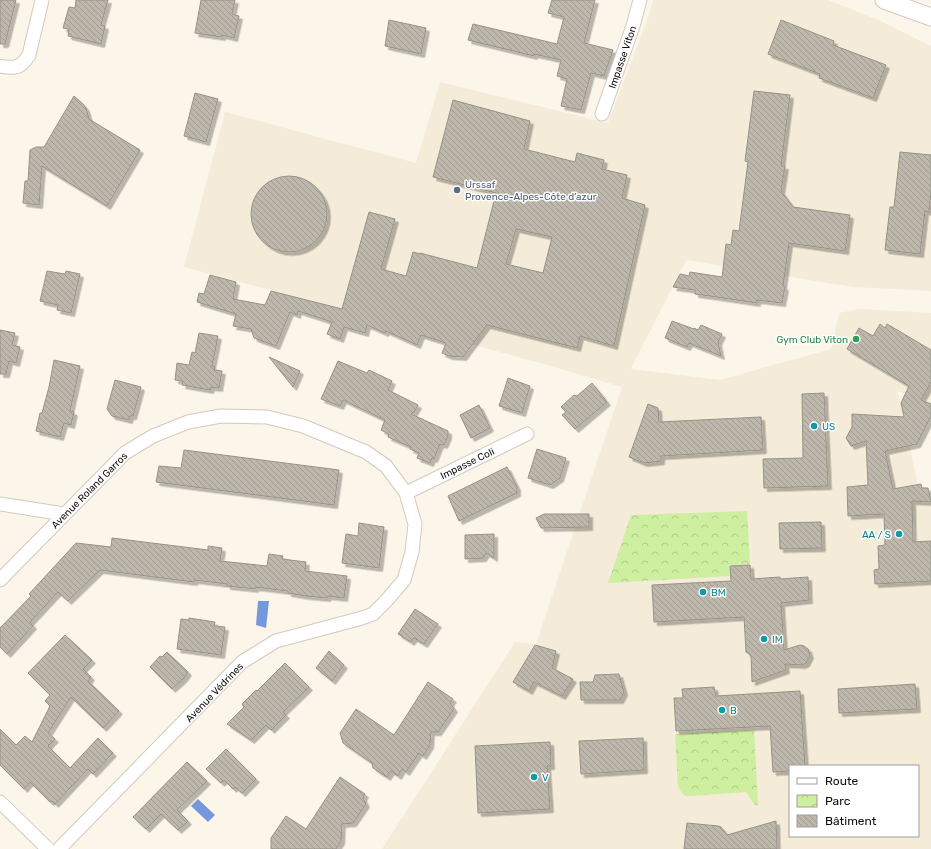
<svg xmlns="http://www.w3.org/2000/svg" width="931" height="849" viewBox="0 0 931 849" font-family="Rubik,sans-serif">
  <defs>
    <pattern id="park-crowns" width="20" height="18" patternUnits="userSpaceOnUse"><rect width="20" height="18" fill="#ceeea0"/><path d="M2 6a3 3 0 1 1 6 0M12 15a3 3 0 1 1 6 0" fill="none" stroke="#b0cb88"/></pattern>
    <pattern id="building-back-hatch" width="6" height="6" patternUnits="userSpaceOnUse"><rect width="6" height="6" fill="#bdb7ac"/><path d="M-1 5l2 2M0 0l6 6M5-1l2 2" fill="none" stroke="#a19c93"/></pattern>
    <filter id="shadow"><feDropShadow dx="3.5" dy="3.5" stdDeviation="0" flood-color="#0004"/></filter>
  </defs>
  <rect width="100%" height="100%" fill="#fcf6ea"/>
  <path fill="#f4ebd8" fill-rule="evenodd" d="M653,0h175l53,21 50,25v245l-78,-4 -167,-27 -55,109 89,11 111,-31 8,-36 20,-4 72,4v91l-34,-13 4,12 20,98 10,1v347h-549l133,-207 21,2 86,-257 -78,-23 -360,-97 41,-155 191,51 24,-81 168,41 41,-108zM790,766h128v70h-128z"/>
  <g fill="url(#park-crowns)">
    <path d="M747,511l3,53 -21,1 1,11 -122,7 23,-68z"/>
    <path d="M754,730l4,75h-3l-9,-13 -55,4c-7,0 -10,-3 -13,-10l-3,-52z"/>
  </g>
  <g fill="#7597db">
    <path d="M258,601h11l-3,27 -10,-3z"/>
    <path d="M198,799l17,16 -7,7 -17,-16z"/>
  </g>
  <g fill="url(#building-back-hatch)" stroke="#979287" fill-rule="evenodd" filter="url(#shadow)">
    <path d="M0,0h16l-11,44h-5z"/>
    <path d="M76,0h32l-7,25 4,1 -4,18 -33,-8 1,-7 -6,-1 6,-21 6,1z"/>
    <path d="M201,0h34l-3,14 7,2 -5,22 -12,-3v2l-27,-4z"/>
    <path d="M552,0h43l-11,43 29,7 -9,26 -13,-3 -10,37 -20,-4 6,-27 -10,-3 4,-16 -27,-6v2l-66,-16 5,-16 84,20 7,-27 -16,-4z"/>
    <path d="M389,20l37,8 -5,26 -36,-8z"/>
    <path d="M781,20l53,21 -1,4 53,20 -13,33 -54,-20 1,-4 -52,-20z"/>
    <path d="M754,91l36,4 -9,71h4l-4,25 12,16 57,8 -5,36 -56,-8 -6,43 2,1 -3,16 -25,-3v3l-47,-7 -15,-2v-4l-22,-3 7,-13 9,2 1,-4 32,5 4,-33 5,1 2,-15 6,1 9,-69 -3,-1z"/>
    <path d="M195,93l23,6 -12,43 -22,-6z"/>
    <path d="M74,96l9,8 3,4 3,11 51,31 -33,56 -65,-40 -3,39 -16,-2 2,-22h3l2,-31 6,-3h8z"/>
    <path d="M453,100l77,21 -6,28 51,13 2,-9 27,7 -2,9 25,6 -5,23 23,7 -31,141 -34,-10 -3,12 -90,-23 -24,32 -14,-1 -7,-3 4,-10 -25,-8 -4,10 -31,-14 -1,2 -18,-8 -2,8 -21,-6 -4,12 -13,-5 5,-12 -34,-11 -1,4 -7,-3 -14,34 -22,-8 -3,-9 -18,-3 3,-12 -39,-12 2,-9 5,1 6,-19 26,7 -3,17 32,6 6,-14 71,18 27,-97 26,7 -14,50 25,7 7,-24 7,2v-1l57,15 19,-75 -63,-16zM516,229l36,8 -9,36 -37,-9z"/>
    <path d="M900,152l31,3v36l-2,21 -4,-1 -5,43 -35,-4 5,-43h4z"/>
    <circle cx="289" cy="214" r="38"/>
    <path d="M47,271l18,3 1,-3 14,3 -9,39 -14,-3 1,-5 -18,-4z"/>
    <path d="M672,321l22,8v-1l4,2 3,-5 21,9 -4,8 3,14 -32,-13 -2,4 -22,-9z"/>
    <path d="M880,324l5,4 2,-4 44,26v32l-10,18 10,4v12l-14,28 -32,7 8,38 28,-5 1,4h6l3,14 -19,-1 1,41 18,-1v40l-56,3 -1,-14 5,-1 -1,-23 7,-1 -1,-31 -36,2 -1,-29 21,-2 -2,-44 -15,5 -5,-8 6,-11v-13l52,3 -3,-14 8,-17 -62,-37 12,-21 14,8z"/>
    <path d="M0,330l15,3 -3,12 8,2 -4,16 -7,-2 -3,13h-6z"/>
    <path d="M199,333l19,3 -6,30 3,1 -1,3 8,1 -3,17 -8,-1 -1,3 -28,-5 1,-4 -8,-1 2,-17 12,2 3,-13 3,1z"/>
    <path d="M269,357l31,14 -7,16z"/>
    <path d="M54,360l26,6 -10,45 4,1 -3,13 -7,-2 -4,14 -24,-6 4,-18h2l7,-26z"/>
    <path d="M338,361l29,12 2,-3 23,11 -4,9 30,15 -4,7 -3,2 37,17v5l-4,9 -4,-1 -6,15 -2,-1 -2,5 -13,-5 2,-5 -9,-4 1,-2 -23,-10 1,-3 -8,-4 4,-10 -42,-20 -3,6 -19,-7z"/>
    <path d="M508,378l22,8 -8,27 -23,-7z"/>
    <path d="M115,380l26,7 -8,29h-3l-1,4 -17,-4 -5,-7z"/>
    <path d="M592,383l15,19 -32,27 -13,-14 4,-3 -5,-5 13,-12 3,1z"/>
    <path d="M824,393l4,93 -64,2 -1,-29 40,-1 -1,-64z"/>
    <path d="M648,404l10,4 1,14 102,-5 2,33 -102,6v5l-17,2 -15,-6z"/>
    <path d="M479,405l11,23 -19,10 -11,-23z"/>
    <path d="M537,449l29,9 -6,20 -10,7 -22,-7z"/>
    <path d="M184,450l155,20 -5,35 -178,-23 3,-16 22,2z"/>
    <path d="M507,467l10,20v6l-58,28 -11,-25z"/>
    <path d="M544,514h45v13l-48,1 -5,-10z"/>
    <path d="M821,522l1,26 -42,1 -1,-26z"/>
    <path d="M359,523l25,4 -5,41 -37,-5 4,-29 12,2z"/>
    <path d="M494,534v24l-8,-5 -3,5 -18,1v-24z"/>
    <path d="M112,538l96,12v-4l14,2 -2,13 47,5 2,-12 14,2 -1,3 24,3 -1,9 42,5 -3,22 -16,-2 -1,2 -21,-2 -18,-3v-2l-33,-4v2l-8,-1 -20,-2v-2l-16,-2 -17,-2v2l-94,-12 -32,31 -10,-9 -28,30 3,4 -26,28 -7,-7v-19l31,-32 -2,-2 47,-51 35,4z"/>
    <path d="M750,565l1,14 29,-2v2l28,-2 1,23 -28,3 3,47 16,-5 4,1 4,3 2,6 -4,8 -4,2 -17,-1 1,6 -34,12 -1,-27 -5,-3 -2,-35 -90,5 -2,-37 79,-4 -1,-15z"/>
    <path d="M415,609l23,15 -14,20 -10,-6 -3,4 -13,-8z"/>
    <path d="M189,618l26,4 -1,4 11,1 -4,28 -44,-6 4,-30 8,1z"/>
    <path d="M65,635l27,25 -9,9 8,8 -3,4 31,30 -16,17 -32,-31 -23,36 7,6 -7,7 22,22 28,-30 15,15 -20,21 -5,-5 -33,35 -3,-3 -2,1 -20,-20 -6,7 -24,-24v-36l16,16 9,-9 7,6 18,-36 -5,-5 5,-6 -22,-22z"/>
    <path d="M535,645l21,6 -4,17 21,11 -11,17 -28,-14 -5,9 -16,-9z"/>
    <path d="M329,651l15,14 -12,16 -16,-13z"/>
    <path d="M167,652l21,20 -4,6 -12,11 -22,-22 10,-11 2,1z"/>
    <path d="M285,663l24,24 -26,25 3,3 -15,15 -5,-5 -15,15 -24,-16 17,-17 -2,-3 14,-14 1,1z"/>
    <path d="M619,674l5,18 -4,8h-39l-1,-18h13l2,-7z"/>
    <path d="M428,682l25,17 -3,4 4,6 -16,23h-7l-1,13 -7,11 -4,-3 -13,19 -4,-3 -4,7 -7,-5 -4,6 -14,-9 -1,-5 -29,-20 -3,-10 16,-24 38,26z"/>
    <path d="M915,684l2,25 -78,4 -1,-24z"/>
    <path d="M714,687l2,9 84,-5 5,75h-15v5l-17,1 -3,-46 -94,5 -2,-33h9l-1,-9z"/>
    <path d="M643,738l1,32 -63,4 -2,-33z"/>
    <path d="M550,742l1,24h-4l3,43 -72,4 -3,-67z"/>
    <path d="M226,749l30,30 -14,14 -7,-6 -2,2 -9,-9 -3,3 -15,-14z"/>
    <path d="M187,762l20,19 -30,29 11,11 -10,9 -17,-16 -15,15 -13,-12z"/>
    <path d="M340,777l25,17 -2,4 3,6 -13,19 -11,1 -1,17 -5,8h-65v-11l15,-22 20,13z"/>
    <path d="M776,821l1,28h-93l3,-26 31,3 3,1 6,8z"/>
  </g>
  <g fill="none" stroke-linecap="round" stroke-linejoin="round">
    <defs>
      <g id="minor">
        <path d="M0,66c15,3 21,2 29,-11l13,-55"/>
        <path d="M602,114l31,-88 7,-26"/>
        <path d="M406,493l121,-59"/>
        <path d="M0,504l64,10"/>
        <path d="M0,580l125,-127 28,-17 35,-14 33,-6 46,1 36,9 63,26 20,14 20,27 9,31 -3,28 -8,28 -18,21 -13,13 -11,4 -86,23 -34,21 -183,187"/>
        <path d="M0,802l48,47"/>
      </g>
      <path id="tertiary" d="M884,0l47,17"/>
    </defs>
    <use href="#minor" stroke="#d0cabf" stroke-width="15"/>
    <use href="#tertiary" stroke="#d0cabf" stroke-width="19"/>
    <use href="#minor" stroke="#fff" stroke-width="13"/>
    <use href="#tertiary" stroke="#fff" stroke-width="17"/>
  </g>
  <circle fill="#5c6f8a" stroke="#fff" stroke-width="1.5" cx="457" cy="190" r="4"/>
  <circle fill="#2e9e5b" stroke="#fff" stroke-width="1.5" cx="856" cy="339" r="4"/>
  <g fill="#0f9aa8" stroke="#fff" stroke-width="1.5">
    <circle cx="814" cy="426" r="4"/>
    <circle cx="899" cy="534" r="4"/>
    <circle cx="703" cy="592" r="4"/>
    <circle cx="764" cy="639" r="4"/>
    <circle cx="722" cy="710" r="4"/>
    <circle cx="534" cy="777" r="4"/>
  </g>
  <g text-anchor="middle" stroke-width="3" stroke-linejoin="round" paint-order="stroke">
    <g font-size="10" fill="#0f0d09" stroke="#fff">
      <text transform="translate(622 57) rotate(-71)" y="4">Impasse Viton</text>
      <text transform="translate(467 463) rotate(-26)" y="4">Impasse Coli</text>
      <text transform="translate(89 490) rotate(-45)" y="4">Avenue Roland Garros</text>
      <text transform="translate(214 692) rotate(-46)" y="4">Avenue Védrines</text>
    </g>
    <g font-size="10" fill="#4e5e75" stroke="#fff" text-anchor="start">
      <text x="465" y="188">Urssaf<tspan x="465" dy="12">Provence-Alpes-Côte d'azur</tspan></text>
    </g>
    <g font-size="10" fill="#27864d" stroke="#fff" text-anchor="end">
      <text x="848" y="343">Gym Club Viton</text>
    </g>
    <g font-size="10" fill="#0d838f" stroke="#fff" text-anchor="start">
      <text x="822" y="430">US</text>
      <text x="891" y="538" text-anchor="end">AA / S</text>
      <text x="711" y="596">BM</text>
      <text x="772" y="643">IM</text>
      <text x="730" y="714">B</text>
      <text x="542" y="781">V</text>
    </g>
  </g>
  <rect x="789" y="765" width="130" height="72" fill="#ffffff" stroke="#9f9e9d"/>
  <rect x="797" y="778" width="20" height="6" fill="#ffffff" stroke="#9f9e9d"/>
  <text x="825" y="785" font-size="12" fill="#0f0d09">Route</text>
  <rect x="797" y="795" width="20" height="12" fill="url(#park-crowns)" stroke="#9f9e9d"/>
  <text x="825" y="805" font-size="12" fill="#0f0d09">Parc</text>
  <rect x="797" y="815" width="20" height="12" fill="url(#building-back-hatch)" stroke="#9f9e9d"/>
  <text x="825" y="825" font-size="12" fill="#0f0d09">Bâtiment</text>
</svg>
